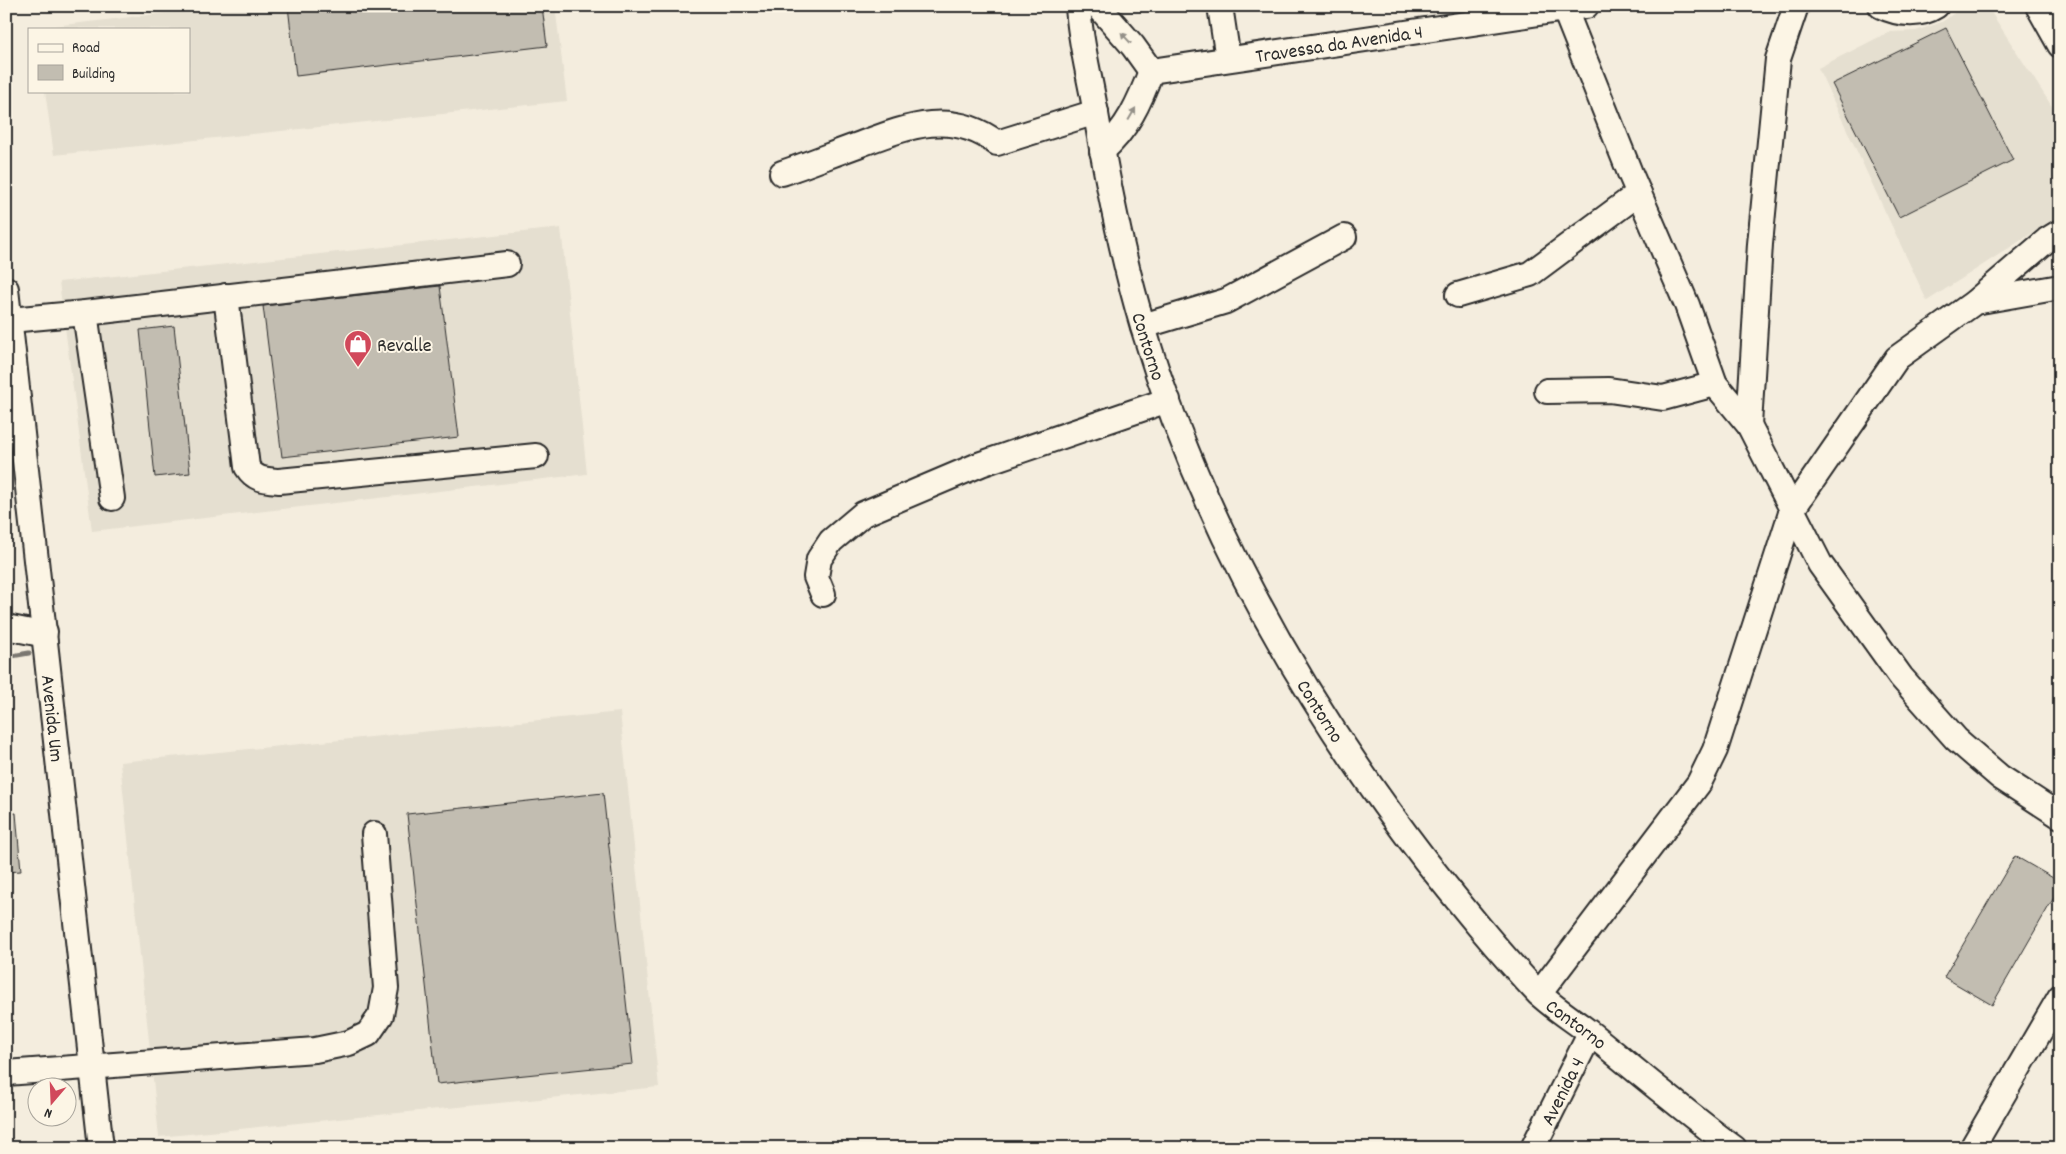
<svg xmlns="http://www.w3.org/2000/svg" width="2066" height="1154" viewBox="0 0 2066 1154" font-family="Dekko,sans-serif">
  <rect width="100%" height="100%" fill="#f4edde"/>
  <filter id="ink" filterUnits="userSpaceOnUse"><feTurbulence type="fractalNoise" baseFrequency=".02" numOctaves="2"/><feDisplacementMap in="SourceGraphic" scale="10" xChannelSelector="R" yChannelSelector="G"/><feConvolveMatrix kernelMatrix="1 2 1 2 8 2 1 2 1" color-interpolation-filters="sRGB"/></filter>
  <g filter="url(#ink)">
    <g fill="#e5dfd0">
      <path d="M226,6h329l12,95 -513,54 -9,-64h144v-62l-152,-1z"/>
      <path d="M1964,6h23l73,113v96l-133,86 -109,-233 71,-36 27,-1 26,-9z"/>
      <path d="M561,228l26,246 -495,57 -33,-249z"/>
      <path d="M620,712l39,375 -500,50 -39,-375z"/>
    </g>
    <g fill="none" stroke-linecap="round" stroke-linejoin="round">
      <path stroke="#7a7771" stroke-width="5" d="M6,657l23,-4"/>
    </g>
    <g fill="#c2bdb1" stroke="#2b2b2b">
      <path d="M288,6h254l5,40 -251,30z"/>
      <path d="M1946,28l67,132 -114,57 -67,-133z"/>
      <path d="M440,286l19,151 -177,20 -19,-151z"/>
      <path d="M174,326l16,147 -35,4 -15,-147z"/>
      <path d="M603,793l30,271 -196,20 -30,-270z"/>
      <path d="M16,813l5,58 -15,1v-58z"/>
      <path d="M2015,856l45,26v5l-68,118 -48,-28z"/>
    </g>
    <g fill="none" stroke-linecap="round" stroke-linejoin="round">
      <defs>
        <g id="minor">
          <path id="s1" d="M1078,6c2,37 12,71 18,108 12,71 26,143 47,213 58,194 160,374 283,534 35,44 71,89 110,130 16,16 36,28 54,42 48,39 94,78 144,115"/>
          <path d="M1098,6l35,40 18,25"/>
          <path d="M1220,6l8,53"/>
          <path d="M1881,6c17,8 38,11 55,0"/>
          <path d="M2038,6l22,39"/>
          <path d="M1565,10l65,163 57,132 28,79 34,41 71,139 81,113 55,62 44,38 60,39"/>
          <path id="s2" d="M1151,71l435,-65"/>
          <path d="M1102,151c25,-21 38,-50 49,-80"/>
          <path d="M782,173c26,-9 51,-19 76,-28 48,-18 93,-37 139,-2l99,-31"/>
          <path id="s3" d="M6,289l95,859"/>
          <path d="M1458,295l72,-21 109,-81"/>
          <path d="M226,296l21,171c8,13 18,13 32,14l257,-25"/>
          <path d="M1976,301l71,-61 13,-8"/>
          <path d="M85,313l27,185"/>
          <path d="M10,320l75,-7 422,-49"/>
          <path d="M1143,326l83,-25 118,-64"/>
          <path d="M1547,391l62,-1 54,8 52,-14"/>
          <path d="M1749,425l11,-181 18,-185 18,-53"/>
          <path d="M823,594l-7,-17 3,-18 12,-18 32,-27 118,-50 187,-64"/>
          <path d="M6,627l30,6 9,-1"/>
          <path d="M1539,994l160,-211 16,-33 77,-240 105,-152 78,-56 85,-15"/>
          <path d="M6,1073l309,-23 34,-7 19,-9 13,-19 5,-27 -12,-154"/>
          <path id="s4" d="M1533,1148l57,-114"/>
          <path d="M1972,1148l88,-151"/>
        </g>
      </defs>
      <use href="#minor" stroke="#2b2b2b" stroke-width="28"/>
      <use href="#minor" stroke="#fcf5e5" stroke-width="24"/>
    </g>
    <defs><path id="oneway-solid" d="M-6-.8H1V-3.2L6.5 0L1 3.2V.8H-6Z" transform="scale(1.25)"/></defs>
    <g fill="#949088">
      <use href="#oneway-solid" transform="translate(1126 38) rotate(-133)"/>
      <use href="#oneway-solid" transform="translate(1132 114) rotate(-60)"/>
    </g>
  </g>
  <defs>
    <symbol id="shop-pin" viewBox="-11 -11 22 30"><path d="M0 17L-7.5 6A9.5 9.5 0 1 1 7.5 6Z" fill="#d1495b" stroke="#fcf5e5"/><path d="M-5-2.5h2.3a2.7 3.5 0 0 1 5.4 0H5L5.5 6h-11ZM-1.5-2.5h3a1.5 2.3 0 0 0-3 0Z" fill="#fff"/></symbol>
  </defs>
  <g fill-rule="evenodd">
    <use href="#shop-pin" x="342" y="328" width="32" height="43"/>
  </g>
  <g text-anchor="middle" stroke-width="4" stroke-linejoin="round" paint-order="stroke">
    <g font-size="20" fill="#2b2b2b" stroke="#fcf5e5">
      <text dy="7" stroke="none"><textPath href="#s2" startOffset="190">Travessa da Avenida 4</textPath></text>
      <text dy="7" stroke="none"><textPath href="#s1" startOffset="348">Contorno</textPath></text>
      <text dy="7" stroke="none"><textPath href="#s1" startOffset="752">Contorno</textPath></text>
      <text dy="7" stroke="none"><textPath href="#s3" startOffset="432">Avenida Um</textPath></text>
      <text dy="7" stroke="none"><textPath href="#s1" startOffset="1158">Contorno</textPath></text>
      <text dy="7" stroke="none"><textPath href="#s4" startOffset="64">Avenida 4</textPath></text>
    </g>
    <g font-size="20" fill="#2b2b2b" stroke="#fcf5e5" text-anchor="start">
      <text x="377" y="351">Revalle</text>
    </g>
  </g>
  <rect width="2066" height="1154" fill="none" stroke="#fcf5e5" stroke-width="25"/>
  <rect x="12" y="12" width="2041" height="1129" fill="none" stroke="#2b2b2b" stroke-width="2" filter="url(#ink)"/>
  <rect x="28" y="28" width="162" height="65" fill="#fcf5e5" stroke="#a8a49b"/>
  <rect x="38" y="44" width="25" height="8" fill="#fcf5e5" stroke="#a8a49b"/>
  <text x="72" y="52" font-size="15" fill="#2b2b2b">Road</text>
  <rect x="38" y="65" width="25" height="15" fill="#c2bdb1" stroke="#a8a49b"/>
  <text x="72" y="78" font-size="15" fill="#2b2b2b">Building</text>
  <g transform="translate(52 1102) rotate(199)"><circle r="24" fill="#fcf5e5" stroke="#a8a49b"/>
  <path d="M0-4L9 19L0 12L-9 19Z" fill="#d1495b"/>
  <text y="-8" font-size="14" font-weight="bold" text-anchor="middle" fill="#2b2b2b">N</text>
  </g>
</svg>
